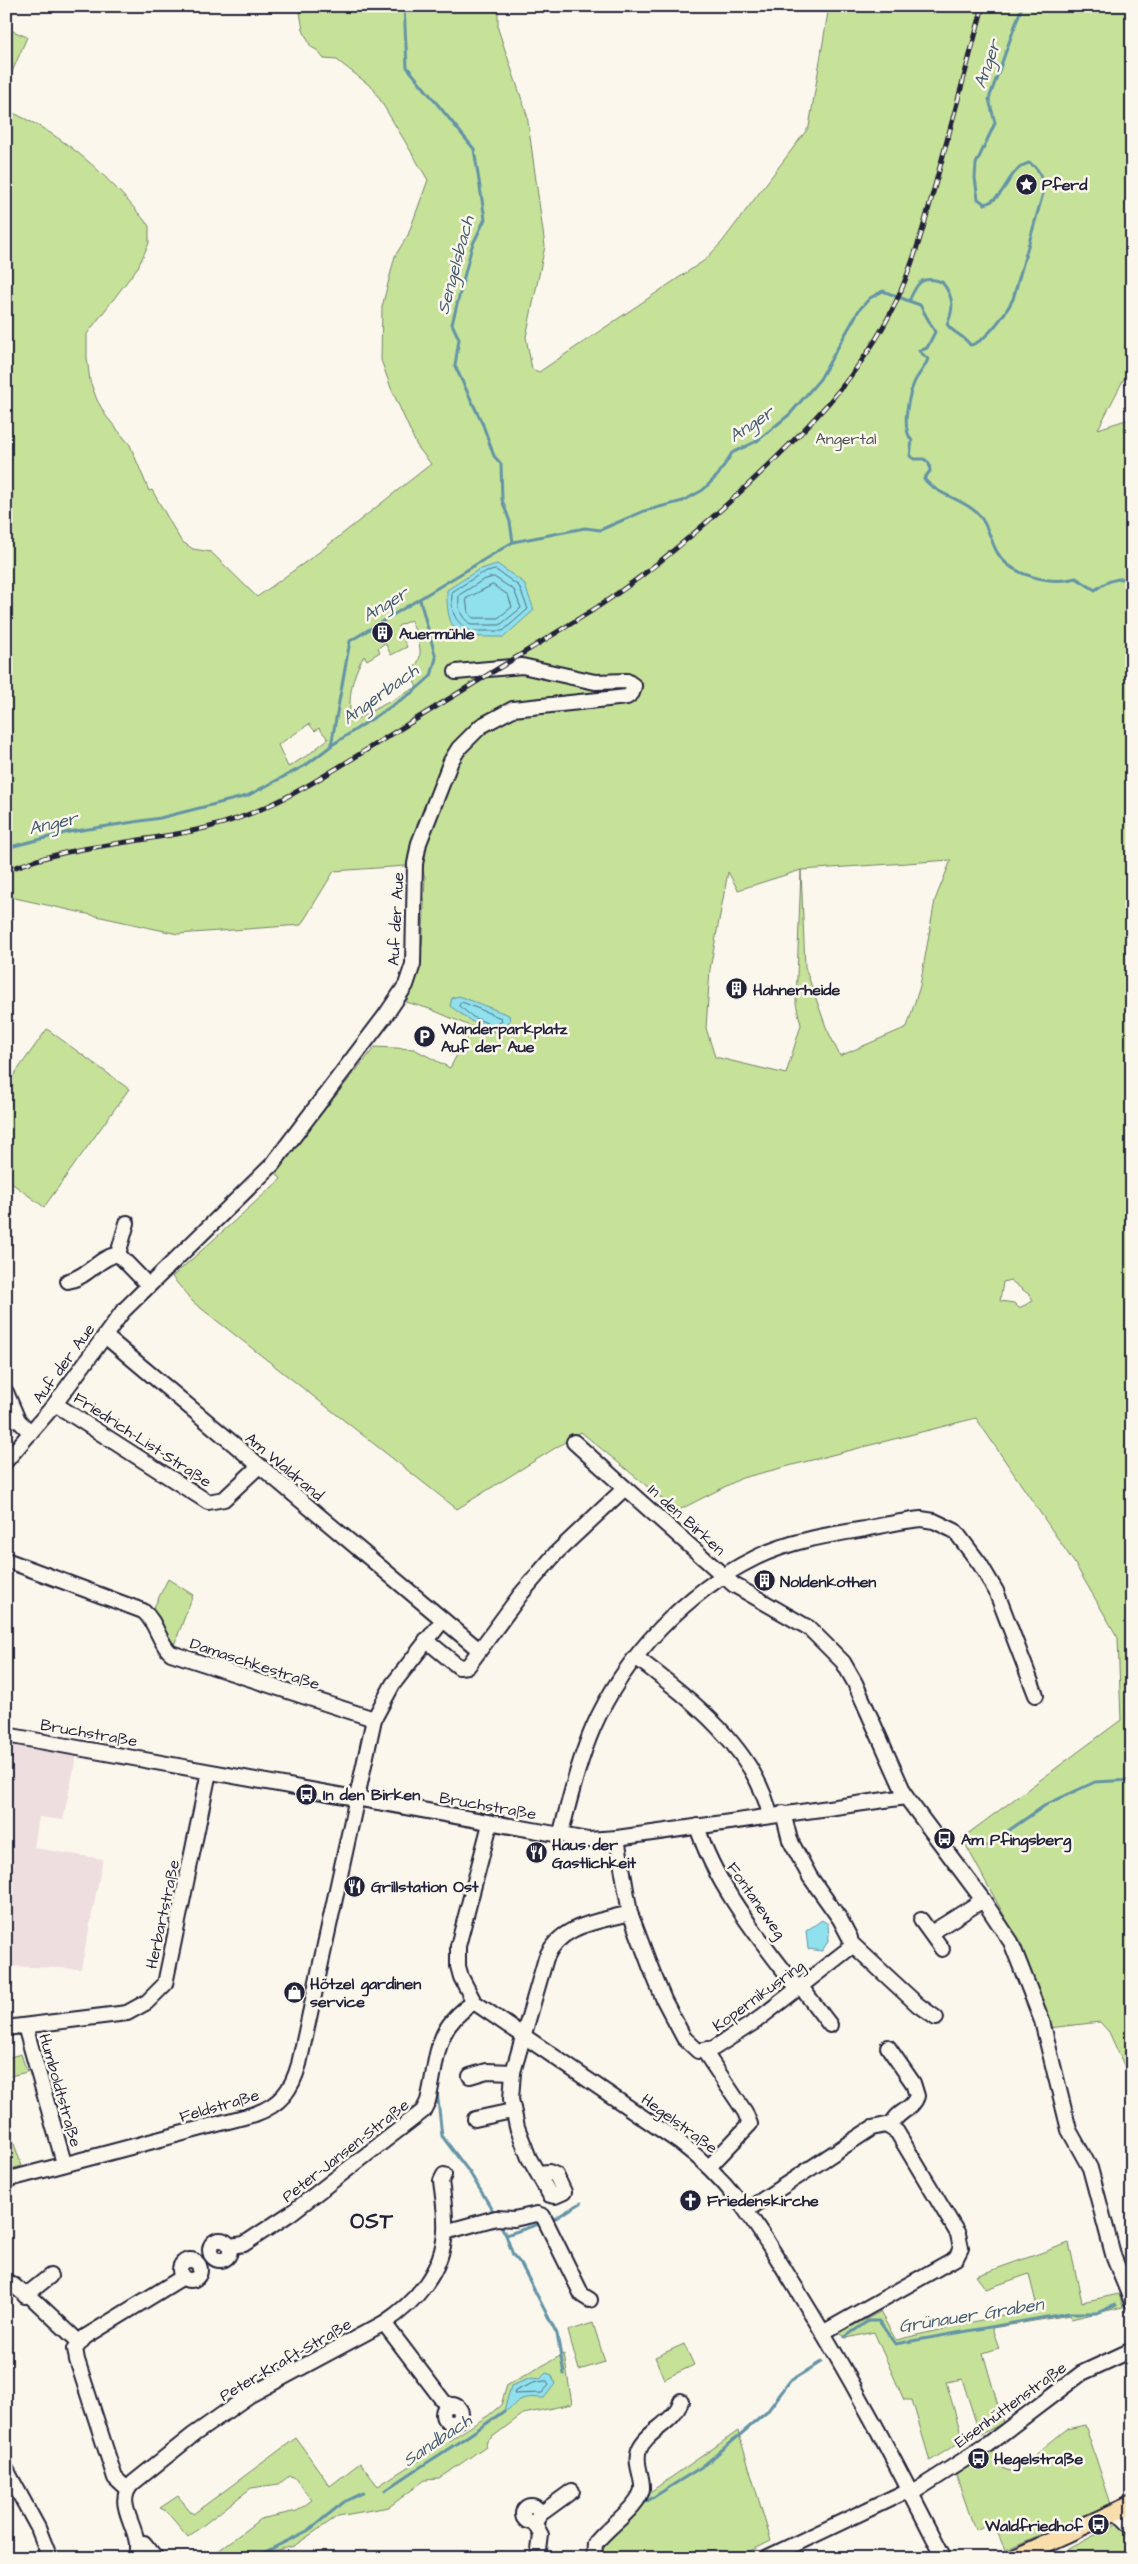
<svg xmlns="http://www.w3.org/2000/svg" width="1138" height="2564" viewBox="0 0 1138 2564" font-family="'Architects Daughter',sans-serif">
  <rect width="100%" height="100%" fill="#fbf7ec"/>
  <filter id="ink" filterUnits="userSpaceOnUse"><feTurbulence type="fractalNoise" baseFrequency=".02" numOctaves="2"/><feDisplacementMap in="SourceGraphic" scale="10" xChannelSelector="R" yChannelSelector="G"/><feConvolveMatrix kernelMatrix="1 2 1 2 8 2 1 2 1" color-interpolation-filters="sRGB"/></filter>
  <g filter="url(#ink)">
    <path fill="#efdedf" d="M6,1743l71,11 -14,66 -24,-3 -5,31 69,11 -22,110 -75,-3z"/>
    <g fill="#c6e299" stroke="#74826a" fill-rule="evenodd">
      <path d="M299,6h199v23l29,86 18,131 -19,91 6,32 7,3 166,-112 17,-18 87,-115 20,-121h303v357l-34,66 34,-11v1665l-23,-51 -9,-10 -51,6 -32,-89 -55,-101 159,-118 -3,-82 -43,-74 -99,-146 -234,60 -65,33 -96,-79 -124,77 -264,-207 -21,-25 109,-98 -6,-8 100,-124 39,2 36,19 22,-41 -42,-18 -24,-7c20,-41 17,-80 19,-125l-5,-12 -86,6 -33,54 -123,9 -172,-38v-786c59,24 104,67 143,116v17l-11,24 -51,67v24l3,23 7,19 9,16 24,29 19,46 3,-1 29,51 12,8 18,3 46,45 65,-47 109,-86 -14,-18 -26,-58 -10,-28 1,-53 13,-51 13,-21 20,-55 -55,-92 -36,-28 -13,-1 -7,-9 -6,-3 -8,-17zM411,620c6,18 18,38 -2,52l8,15 -66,35c-3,-23 0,-45 13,-66l3,4 13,-8 -2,-4 7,-5 6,12 16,-8 -9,-21zM309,724l6,7 4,-3 9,11 -20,16 -20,12 -10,-22zM951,860l-16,40 -15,86 -13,41 -67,29 -14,-29 -21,-60 -4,-97zM801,870l-5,133 5,22 -15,49 -71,-17 -9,-29 4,-59 18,-97 10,18zM1010,1280l21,16 2,5 -14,7 -5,-5 -14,-2 3,-19z"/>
      <path d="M6,28l21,9 -21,49z"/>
      <path d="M47,1029l82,60 -85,118 -38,-28v-93z"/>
      <path d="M168,1579l25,16 -20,53 -21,-37z"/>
      <path d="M21,2054l6,18 -21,5v-19z"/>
      <path d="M6,2122l16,44 -16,4z"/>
      <path d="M1069,2243l13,59 37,-8 4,13 -52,12 -1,-4 -78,13 7,20 -16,5 20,70 -23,12 -18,-56 -16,3 17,58 -33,21 -18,-61h-8l-30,-68 -27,6 -8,-5 41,-21 16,28 141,-33 -8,-33 -43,15 -10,-13z"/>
      <path d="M593,2323l12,39 -26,8 -11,-39z"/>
      <path d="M684,2344l10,21 -30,14 -9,-22z"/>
      <path d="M564,2354l8,50 -49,10 -36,27 -1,5 -47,33 -14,1 -36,27 -51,9 -44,30 -24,6 -9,6h-52l51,-39 37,-8 15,-11 -18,-23 -5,-1 -10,8 -28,4 -63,49 -22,-26 -6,-3 18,-12 15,18 103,-76 34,48 30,-23 18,23 111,-71 12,-10 6,-20z"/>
      <path d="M1085,2425l26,79 -106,46 -12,-28 -18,8 -19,-55 37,-25 11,19 9,3 54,-43z"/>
      <path d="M738,2431l33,110 -35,17h-135l-2,-14 51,-52z"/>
      <path d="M1118,2523l14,14v21h-61l-3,-9z"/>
    </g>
    <g fill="#90e0ed" stroke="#6494a6">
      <path d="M497,564l27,19 10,27 -30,27c-42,0 -58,2 -57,-47l31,-20z"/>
      <path d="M459,996l50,19 1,6 -16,11 -23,-11 -21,-15 2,-8z"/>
      <path d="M822,1920l6,4 1,16 -7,11 -14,-2 -2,-18z"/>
      <path d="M546,2373l6,2 3,9 -11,14c-9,0 -16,-2 -24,2 -7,4 -9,10 -16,11l7,-25 20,-8 9,1z"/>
    </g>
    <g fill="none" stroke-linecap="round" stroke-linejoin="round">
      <g stroke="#4e6e82" stroke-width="1">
        <path d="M496,570l23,16 9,23 -25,22h-34c-16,-12 -18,-19 -17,-39l28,-18z"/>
        <path d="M494,577l20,13 7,18 -21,17h-29c-11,-9 -13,-16 -12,-30l24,-15z"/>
        <path d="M493,585l15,10 4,12 -14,11h-25l-5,-6 -2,-13z"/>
        <path d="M462,1002l39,16 1,3 -8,5 -21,-9 -14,-11z"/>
        <path d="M547,2381l2,4 -7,8 -28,1 1,-3 18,-8z"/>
      </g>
      <g stroke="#6494a6" stroke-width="3">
        <path d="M404,6l3,61 67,82 11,70 -13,27 -20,78 7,15 -4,27 28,59 11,31 7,8 1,36 8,22 3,20"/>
        <path d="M909,301l11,4 15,27 -8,16 -8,3 9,8c-3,9 -10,15 -14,24 -6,15 -13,45 -2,58l-2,15 4,3h10l5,4 1,8 -6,8c14,17 39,19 54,35 10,10 12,26 19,38 13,24 55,33 79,26l19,12c12,-9 22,-13 37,-11"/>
        <path d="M332,745l81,-53 18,-16 5,-18 -16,-58"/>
        <path d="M6,848l63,-16 91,-14 87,-22 59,-31 25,-19 19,-105 163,-99 72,-14 15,2 44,-19 39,-10 20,-11 15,-15 14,-22 25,-12 33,-27 30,-35 39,-69 11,-12 13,-7 26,10c8,-18 12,-26 33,-19 11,14 13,26 5,42 5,9 17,11 23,21 15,-2 36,-32 43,-46l31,-109c-3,-12 -3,-21 -15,-27 -23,7 -21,34 -44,41l-7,-5 -3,-21 1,-14 19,-41 -6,-24 33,-93"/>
        <path d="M982,1849l65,-45 48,-22 37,-2"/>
        <path d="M439,2082l8,-40"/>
        <path d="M437,2091l5,45 28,37 23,38"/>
        <path d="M554,2219l27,-16"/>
        <path d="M539,2224l-33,11 7,20 8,9 36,70 7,40"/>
        <path d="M501,2226l5,9"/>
        <path d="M845,2337l23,-16h11l16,23 174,-31h28l19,-8"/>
        <path d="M385,2491c39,-28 80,-51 119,-80"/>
        <path d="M641,2505l62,-39 64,-54 23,-31 31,-19"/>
        <path d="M253,2558l56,-28 35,-28 19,-9"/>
      </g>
      <defs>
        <g id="minor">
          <path d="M127,1223l-9,31 30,31"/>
          <path d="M68,1281c20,-4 30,-23 50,-27"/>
          <path d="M105,1336l373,313"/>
          <path d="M6,1392l12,28 13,13"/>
          <path d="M55,1404l153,98 16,-3 34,-32"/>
          <path d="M574,1442l51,46"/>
          <path d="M6,1461l49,-57 68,-93 149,-146 113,-149 21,-31 7,-21 2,-100 4,-21 32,-82 8,-13 22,-22 32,-17 114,-12 5,-4 2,-7 -7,-5 -32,1 -73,-16 -66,6"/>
          <path d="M6,1560l137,51c14,11 15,31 28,42l203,66"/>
          <path d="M426,1640l33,27 9,-1 53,-72 35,-41 69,-65 109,97 75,43 34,34 12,21 51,114 77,103 28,42 31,79 27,109 21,38 24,90 18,44"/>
          <path d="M637,1658c52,40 117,89 133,157"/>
          <path d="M6,1735l582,105 29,-2 289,-41"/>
          <path d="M490,1824l-32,122v20l3,11 13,25 205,140c55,41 80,87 115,143 55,88 103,180 150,273"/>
          <path d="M697,1826c19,61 63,113 101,163"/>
          <path d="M560,1836c10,-37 18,-73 33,-108 31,-71 93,-136 162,-170 34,-17 73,-23 110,-29 19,-4 37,-8 56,-10l13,2 21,10 25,33 16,27 40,104"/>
          <path d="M617,1838l13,75 20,53 14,34 20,38 14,13 16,-3 42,-27 95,-74 -1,-9 -10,-19 -30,-42 -20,-37 -7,-27"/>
          <path d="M921,1920l21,29"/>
          <path d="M931,1933l52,-33"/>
          <path d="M851,1943l67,62 18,13"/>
          <path d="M801,1987l29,38"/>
          <path d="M25,2026l39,137"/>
          <path d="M6,2028l121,-15 20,-11 18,-18 44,-212"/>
          <path d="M888,2047l25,36 4,13c-4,14 -21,15 -27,31"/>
          <path d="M704,2051l41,61 5,12 -40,42"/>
          <path d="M470,2076l17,-5 26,1"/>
          <path d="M475,2119l37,-8"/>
          <path d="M538,2173l11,-1 7,3 8,17 -9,4 -5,-1 -21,-37 -12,-31 -6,-28 2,-27 33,-114c14,-34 52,-36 84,-45"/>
          <path d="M6,2180l249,-66c25,-9 37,-24 44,-50l75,-345 19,-35 50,-64"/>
          <path d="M747,2210l125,-82 14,-3 11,7 61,102 3,14 -5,10 -132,74"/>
          <path d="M445,2232l51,-14 18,1 23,-5 6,2 39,79 8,5"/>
          <circle cx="220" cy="2250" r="10"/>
          <path d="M230,2246l14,-2 47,-31 132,-102 5,-10c11,-45 4,-71 46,-99"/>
          <circle cx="190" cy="2270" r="10"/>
          <path d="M6,2282c10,1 14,13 24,14l49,46"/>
          <path d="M25,2296l25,-20"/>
          <path d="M384,2323l60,79 6,3"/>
          <circle cx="452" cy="2414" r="9"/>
          <path d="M6,2469l32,59 12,30"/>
          <path d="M127,2489l-12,-11 -38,-118 -2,-11 10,-12 98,-60"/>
          <path d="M912,2493l75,-48 95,-72 50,-23"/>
          <circle cx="531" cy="2514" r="8"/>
          <path d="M1116,2511l16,16"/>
          <path d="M539,2515l33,-24"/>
          <path d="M534,2522l7,13 -3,23"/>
          <path d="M137,2544l7,-1 12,15"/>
          <path d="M135,2558c11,-26 -25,-53 -2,-75l60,-48 57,-40 134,-72c32,-21 59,-52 61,-92 1,-17 -2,-34 -4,-50l3,-6"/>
          <path d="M594,2558l1,-14c11,-16 44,-37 47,-55 1,-13 -8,-26 -3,-39 8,-20 35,-26 42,-49"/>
          <path d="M766,2558l143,-68"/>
        </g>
        <path id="major" d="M1014,2558l118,-54"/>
      </defs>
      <use href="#minor" stroke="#22223b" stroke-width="18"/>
      <use href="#major" stroke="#22223b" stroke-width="20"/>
      <use href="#minor" stroke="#fbf7ec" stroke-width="14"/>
      <use href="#major" stroke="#f9deab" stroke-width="16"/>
      <defs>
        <path id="rail" d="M6,871c79,-34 167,-25 246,-58 47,-19 91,-49 135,-76 68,-42 137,-84 206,-127 57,-37 108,-81 158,-128 56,-53 111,-108 144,-178 21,-45 33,-93 46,-141 14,-52 28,-104 42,-157"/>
      </defs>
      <use href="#rail" stroke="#22223b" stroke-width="5"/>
      <use href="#rail" stroke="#fbf7ec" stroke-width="3" stroke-dasharray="9" stroke-linecap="butt"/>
    </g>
  </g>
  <defs>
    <symbol id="sight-disc" viewBox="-11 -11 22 22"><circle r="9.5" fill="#22223b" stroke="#fbf7ec"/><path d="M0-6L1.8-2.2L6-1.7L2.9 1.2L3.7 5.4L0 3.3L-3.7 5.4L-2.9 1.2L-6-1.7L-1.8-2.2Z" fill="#fff"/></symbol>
    <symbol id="building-disc" viewBox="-11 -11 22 22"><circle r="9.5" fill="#22223b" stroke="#fbf7ec"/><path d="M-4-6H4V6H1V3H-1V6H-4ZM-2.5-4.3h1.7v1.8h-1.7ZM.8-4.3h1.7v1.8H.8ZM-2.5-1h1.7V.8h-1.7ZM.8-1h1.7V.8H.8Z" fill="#fff"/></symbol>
    <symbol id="parking-disc" viewBox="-11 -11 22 22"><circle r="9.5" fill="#22223b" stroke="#fbf7ec"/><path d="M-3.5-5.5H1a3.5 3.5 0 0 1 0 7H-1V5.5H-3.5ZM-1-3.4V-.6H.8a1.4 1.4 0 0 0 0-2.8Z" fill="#fff"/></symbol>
    <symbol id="bus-disc" viewBox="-11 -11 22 22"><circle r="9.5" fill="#22223b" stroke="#fbf7ec"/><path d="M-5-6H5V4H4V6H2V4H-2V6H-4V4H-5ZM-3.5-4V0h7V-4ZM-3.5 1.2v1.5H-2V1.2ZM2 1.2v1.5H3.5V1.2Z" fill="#fff"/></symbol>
    <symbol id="restaurant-disc" viewBox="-11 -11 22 22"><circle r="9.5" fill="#22223b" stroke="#fbf7ec"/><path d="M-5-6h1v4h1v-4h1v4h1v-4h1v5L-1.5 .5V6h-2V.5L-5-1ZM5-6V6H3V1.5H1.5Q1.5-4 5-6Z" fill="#fff"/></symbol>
    <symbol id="shop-disc" viewBox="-11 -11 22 22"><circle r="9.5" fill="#22223b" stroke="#fbf7ec"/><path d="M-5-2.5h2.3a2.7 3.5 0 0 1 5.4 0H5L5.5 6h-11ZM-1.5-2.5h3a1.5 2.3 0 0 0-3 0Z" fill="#fff"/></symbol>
    <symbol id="church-disc" viewBox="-11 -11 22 22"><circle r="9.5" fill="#22223b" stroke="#fbf7ec"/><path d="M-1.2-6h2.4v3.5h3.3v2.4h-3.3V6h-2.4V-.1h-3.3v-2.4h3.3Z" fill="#fff"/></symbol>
  </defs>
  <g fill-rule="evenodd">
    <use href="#sight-disc" x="1014" y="172" width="25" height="25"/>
    <use href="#building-disc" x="370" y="620" width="25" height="25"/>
    <use href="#building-disc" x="724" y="976" width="25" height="25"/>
    <use href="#parking-disc" x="412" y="1024" width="25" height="25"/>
    <use href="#building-disc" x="752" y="1568" width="25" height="25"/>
    <use href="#bus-disc" x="294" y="1782" width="25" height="25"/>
    <use href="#bus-disc" x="932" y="1826" width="25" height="25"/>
    <use href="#restaurant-disc" x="524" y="1840" width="25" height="25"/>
    <use href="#restaurant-disc" x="342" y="1874" width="25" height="25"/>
    <use href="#shop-disc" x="282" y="1980" width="25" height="25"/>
    <use href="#church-disc" x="678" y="2188" width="25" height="25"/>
    <use href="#bus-disc" x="966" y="2446" width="25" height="25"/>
    <use href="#bus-disc" x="1086" y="2512" width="25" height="25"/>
  </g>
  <g text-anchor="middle" stroke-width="5" stroke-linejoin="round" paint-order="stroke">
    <g font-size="16" font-weight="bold" fill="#22223b" stroke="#fbf7ec" text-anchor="start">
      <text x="1042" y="190">Pferd</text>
      <text x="399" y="639">Auermühle</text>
      <text x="753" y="995">Hahnerheide</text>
      <text x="441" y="1034">Wanderparkplatz<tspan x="441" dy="18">Auf der Aue</tspan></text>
      <text x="780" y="1587">Noldenkothen</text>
      <text x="323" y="1800">In den Birken</text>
      <text x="961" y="1845">Am Pfingsberg</text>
      <text x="552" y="1850">Haus der<tspan x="552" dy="18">Gastlichkeit</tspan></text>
      <text x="371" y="1892">Grillstation Ost</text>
      <text x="310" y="1989">Hötzel gardinen<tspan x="310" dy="18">service</tspan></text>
      <text x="707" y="2206">Friedenskirche</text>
      <text x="994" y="2464">Hegelstraße</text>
      <text x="1083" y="2531" text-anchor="end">Waldfriedhof</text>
    </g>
    <g font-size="16" fill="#4b5252" stroke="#fbf7ec">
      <text x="846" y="444">Angertal</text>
    </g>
    <g font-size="16" fill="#22223b" stroke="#fbf7ec">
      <text transform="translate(395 919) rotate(-87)" y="6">Auf der Aue</text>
      <text transform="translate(63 1363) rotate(-54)" y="6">Auf der Aue</text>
      <text transform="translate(143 1439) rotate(33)" y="6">Friedrich-List-Straße</text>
      <text transform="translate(285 1466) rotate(40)" y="6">Am Waldrand</text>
      <text transform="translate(687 1519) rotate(42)" y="6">In den Birken</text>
      <text transform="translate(255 1663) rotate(18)" y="6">Damaschkestraße</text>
      <text transform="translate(89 1732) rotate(10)" y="6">Bruchstraße</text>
      <text transform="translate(488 1805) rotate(10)" y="6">Bruchstraße</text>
      <text transform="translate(757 1900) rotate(55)" y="6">Fontaneweg</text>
      <text transform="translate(162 1914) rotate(-78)" y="6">Herbartstraße</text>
      <text transform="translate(758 1995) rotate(-36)" y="6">Kopernikusring</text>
      <text transform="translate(61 2090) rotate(74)" y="6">Humboldtstraße</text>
      <text transform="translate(219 2105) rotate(-16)" y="6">Feldstraße</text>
      <text transform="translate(680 2123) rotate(36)" y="6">Hegelstraße</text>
      <text transform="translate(345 2150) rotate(-38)" y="6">Peter-Jansen-Straße</text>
      <text transform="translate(285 2359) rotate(-30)" y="6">Peter-Kraft-Straße</text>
      <text transform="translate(1010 2404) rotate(-36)" y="6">Eisenhüttenstraße</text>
    </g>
    <g font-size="18" font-style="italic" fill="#435b70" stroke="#fbf7ec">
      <text transform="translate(987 64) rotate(-71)" y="6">Anger</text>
      <text transform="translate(455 265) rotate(-75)" y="6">Sengelsbach</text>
      <text transform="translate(751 424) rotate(-34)" y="6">Anger</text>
      <text transform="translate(385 604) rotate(-31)" y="6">Anger</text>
      <text transform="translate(380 694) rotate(-36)" y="6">Angerbach</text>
      <text transform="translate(53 823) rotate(-13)" y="6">Anger</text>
      <text transform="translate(971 2315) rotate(-9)" y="6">Grünauer Graben</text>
      <text transform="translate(437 2440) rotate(-34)" y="6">Sandbach</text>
    </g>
    <g font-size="21" font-weight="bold" letter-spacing="1" fill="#22223b" stroke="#fbf7ec">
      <text x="372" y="2228">OST</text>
    </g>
  </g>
  <rect width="1138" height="2564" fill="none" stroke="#fbf7ec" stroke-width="25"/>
  <rect x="12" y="12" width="1113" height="2539" fill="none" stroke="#22223b" stroke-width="2" filter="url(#ink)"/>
</svg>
